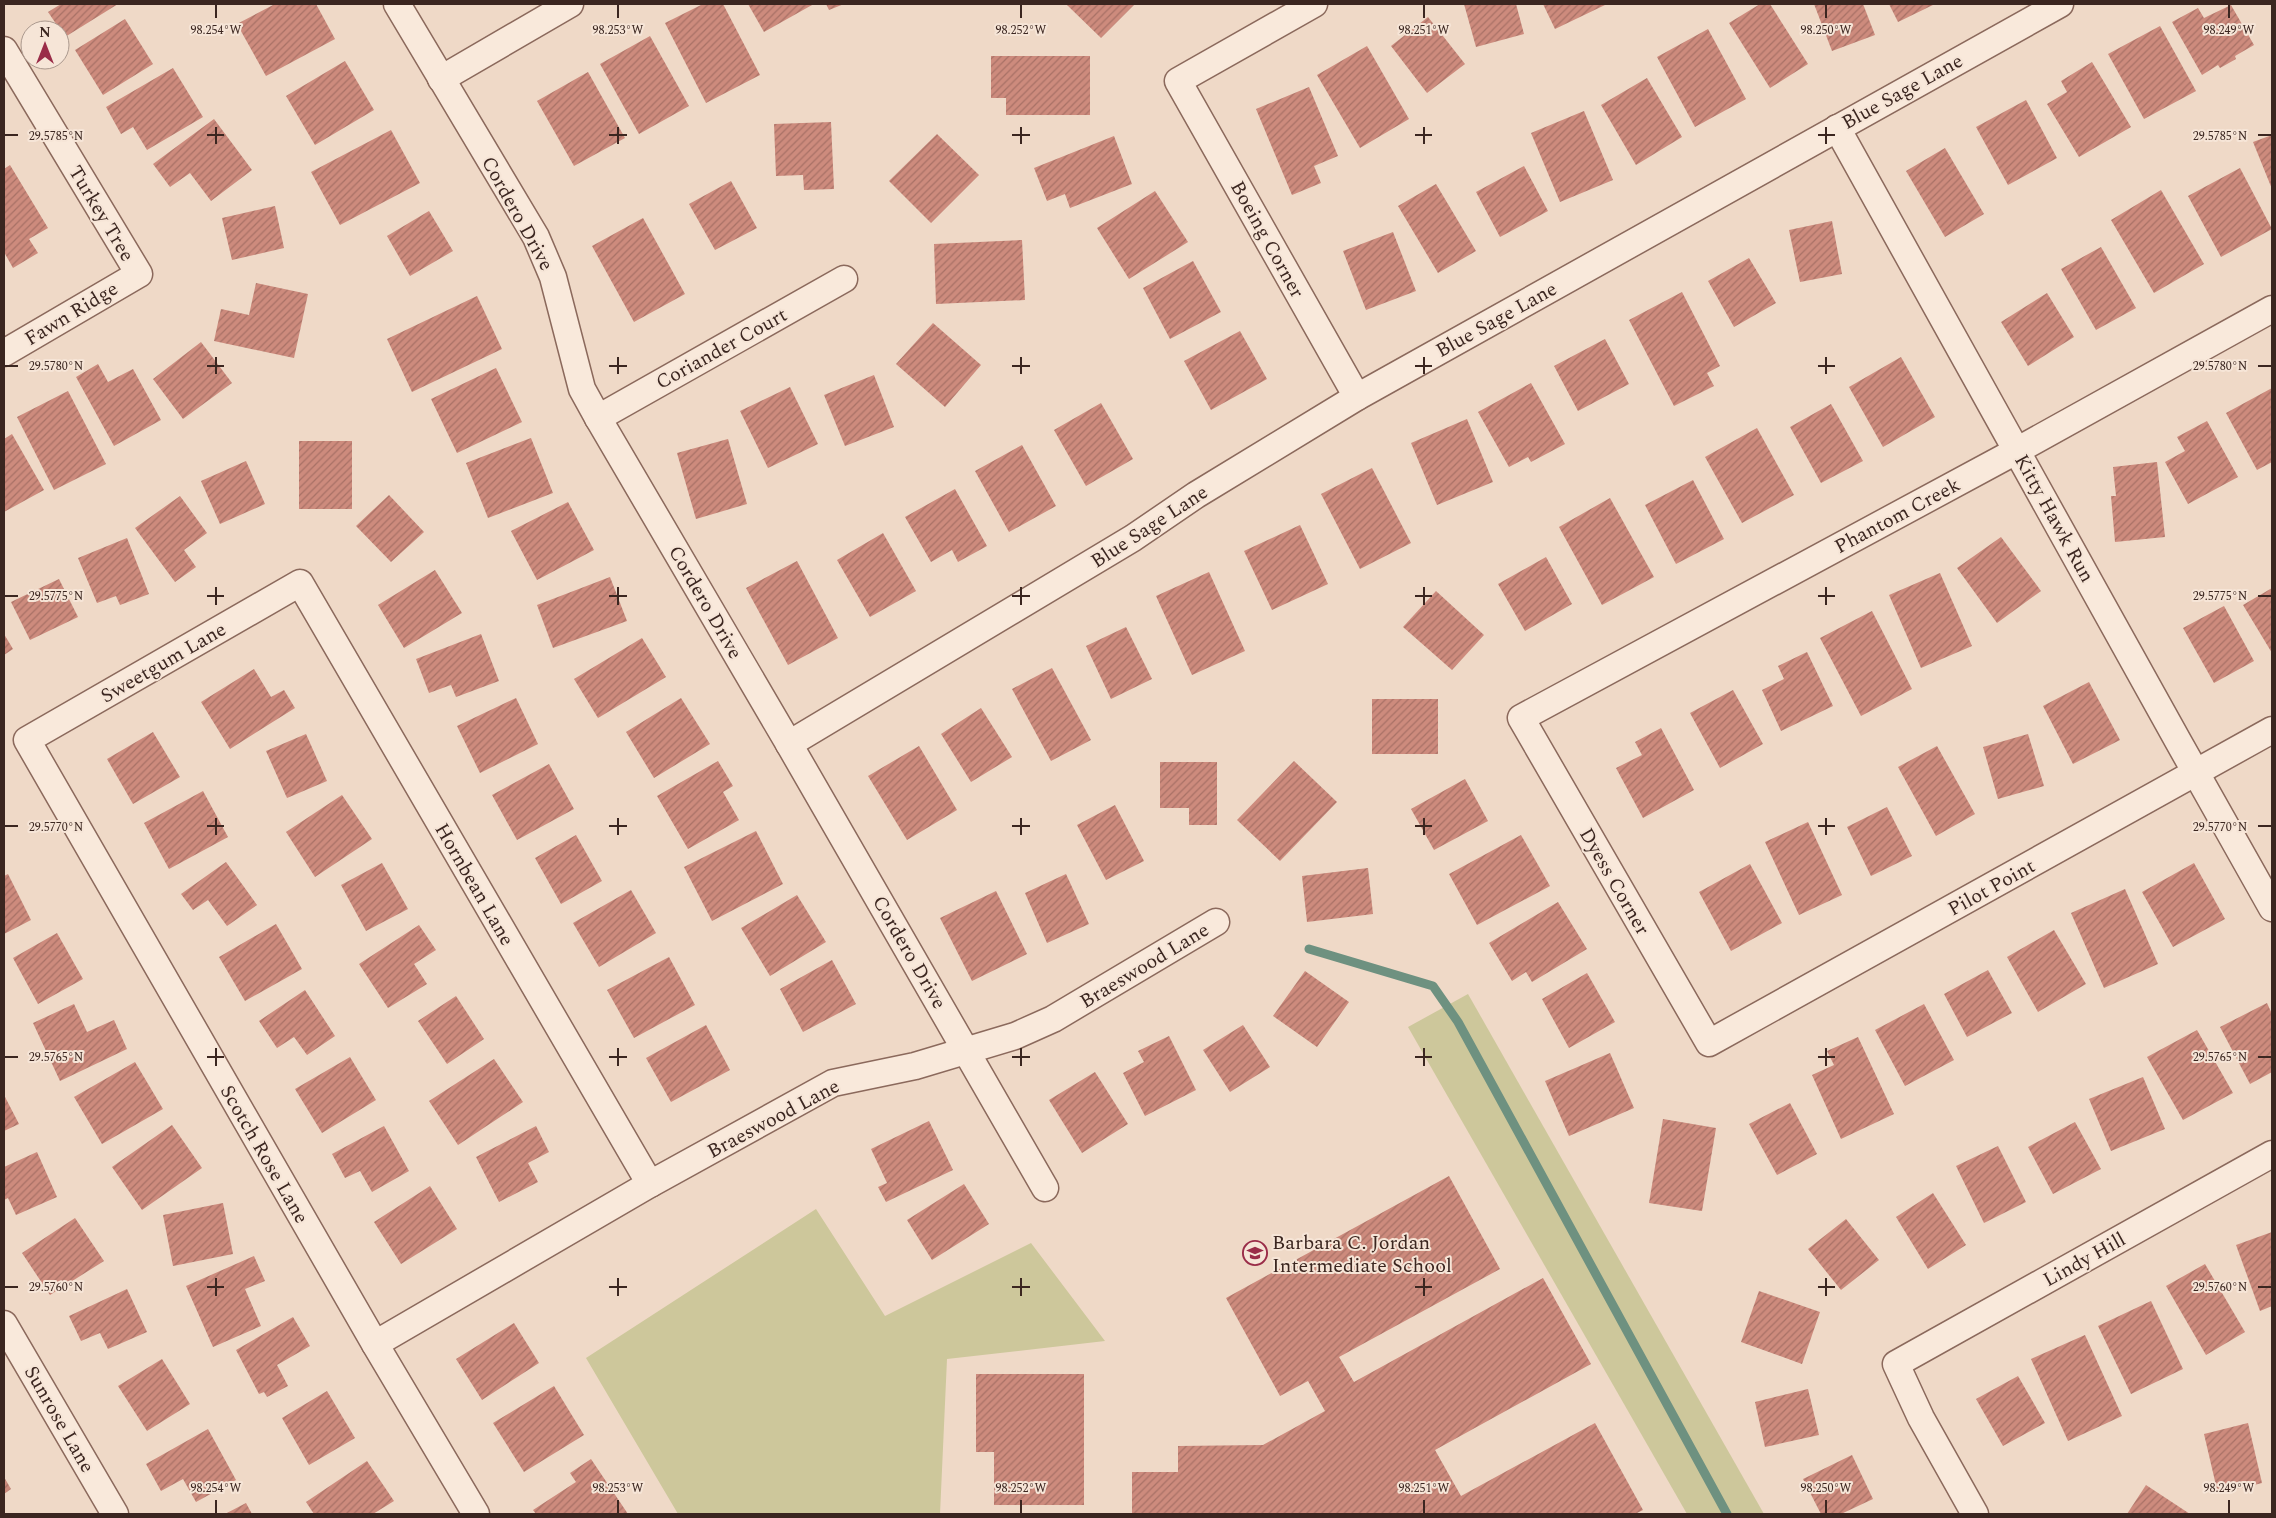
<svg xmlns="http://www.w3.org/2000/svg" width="2276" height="1518" viewBox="0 0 2276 1518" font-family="Spectral,serif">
  <defs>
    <pattern id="building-hatch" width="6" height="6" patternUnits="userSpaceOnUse" patternTransform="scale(1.25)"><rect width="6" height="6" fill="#cd8b7d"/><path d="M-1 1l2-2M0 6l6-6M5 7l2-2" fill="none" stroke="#a87166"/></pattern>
  </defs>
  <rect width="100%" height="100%" fill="#efd9c7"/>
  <g fill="#cdc79b">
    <path d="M1468,994l296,520h-77l-279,-487z"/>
    <path d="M816,1209l69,107 146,-73 74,98 -158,18 -7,155h-262l-92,-156z"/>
  </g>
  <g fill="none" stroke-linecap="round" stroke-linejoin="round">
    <path stroke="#6e9180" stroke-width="9" d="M1309,949l124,37 25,36 269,492"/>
  </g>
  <g fill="url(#building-hatch)">
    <path d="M61,4h57l-53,33 -17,-25z"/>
    <path d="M275,4h41l19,35 -69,37 -29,-52z"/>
    <path d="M703,4h20l37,71 -54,28 -41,-80z"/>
    <path d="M748,4h64v1l-48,27z"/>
    <path d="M826,4h18l-15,6z"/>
    <path d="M1066,4h69l-34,34z"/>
    <path d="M1464,4h52l8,30 -48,13z"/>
    <path d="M1543,4h61l1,1 -50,24z"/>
    <path d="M1760,4h10l38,60 -38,24 -41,-65z"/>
    <path d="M1814,4h49l12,31 -43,16z"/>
    <path d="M1889,4h46l-37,18z"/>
    <path d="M2231,5l23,40 -19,11 1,3 -16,9 -2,-3 -16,10 -30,-53 26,-14 6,10z"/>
    <path d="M1428,17l37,47 -38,29 -36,-47z"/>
    <path d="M125,19l28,45 -50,31 -28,-45z"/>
    <path d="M2160,26l36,65 -52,28 -36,-65z"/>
    <path d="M1708,29l38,70 -51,28 -38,-70z"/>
    <path d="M650,36l39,70 -50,28 -39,-70z"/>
    <path d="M1367,46l42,73 -49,29 -43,-73z"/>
    <path d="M991,56h99v59h-84v-17h-15z"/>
    <path d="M345,61l29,49 -59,35 -29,-49z"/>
    <path d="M2092,62l39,65 -52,30 -32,-53 20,-12 -6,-11z"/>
    <path d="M173,68l30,49 -56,33 -14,-23 -12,7 -15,-27z"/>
    <path d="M588,72l37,66 -51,28 -37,-65z"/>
    <path d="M1647,78l35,59 -46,28 -35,-60z"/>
    <path d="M1309,87l29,69 -24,10 7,17 -29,12 -36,-86z"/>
    <path d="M2026,100l31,58 -49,27 -32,-58z"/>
    <path d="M1584,111l29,69 -53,22 -29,-69z"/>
    <path d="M214,119l38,51 -41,31 -21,-28 -20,14 -17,-23z"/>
    <path d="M831,122l3,67 -30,1 -1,-15 -27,1 -2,-52z"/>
    <path d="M391,130l29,53 -80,42 -29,-53z"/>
    <path d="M937,134l42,41 -48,48 -42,-42z"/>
    <path d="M2272,135v54l-19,-47z"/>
    <path d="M1114,136l18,48 -62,24 -5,-14 -18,7 -13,-33z"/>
    <path d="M1945,148l39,66 -39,23 -39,-66z"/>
    <path d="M10,165l38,63 -19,11 9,14 -25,15 -9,-16v-83z"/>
    <path d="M1524,166l24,45 -48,26 -24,-45z"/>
    <path d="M2240,168l32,61 -51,28 -33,-61z"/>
    <path d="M731,181l26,47 -42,22 -26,-46z"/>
    <path d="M1436,184l40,67 -38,22 -40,-67z"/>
    <path d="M2161,190l43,74 -50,29 -43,-73z"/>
    <path d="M1155,191l33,51 -59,37 -32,-51z"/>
    <path d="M275,206l9,42 -52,12 -10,-42z"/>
    <path d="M429,211l24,40 -43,25 -23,-40z"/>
    <path d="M643,218l42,76 -51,28 -42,-76z"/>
    <path d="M1832,221l10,53 -42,8 -11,-52z"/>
    <path d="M1393,232l23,59 -50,19 -23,-59z"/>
    <path d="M1022,240l3,60 -89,4 -2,-60z"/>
    <path d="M2101,247l35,61 -40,22 -35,-61z"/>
    <path d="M1749,258l27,45 -42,24 -26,-46z"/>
    <path d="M1193,261l28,51 -51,27 -27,-51z"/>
    <path d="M256,283l52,11 -14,64 -80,-17 7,-32 28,6z"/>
    <path d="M1682,292l38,74 -13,7 7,13 -40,20 -45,-86z"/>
    <path d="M2047,293l27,44 -46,29 -27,-44z"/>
    <path d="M477,296l25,53 -90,43 -25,-53z"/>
    <path d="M933,323l48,42 -36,42 -49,-43z"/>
    <path d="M1240,331l27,48 -56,31 -27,-49z"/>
    <path d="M1605,339l24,45 -51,27 -24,-45z"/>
    <path d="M201,342l31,41 -49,36 -30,-40z"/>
    <path d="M1901,357l34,60 -52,30 -34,-60z"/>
    <path d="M98,364l10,18 25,-13 28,51 -47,26 -38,-69z"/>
    <path d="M496,368l26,54 -65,31 -26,-54z"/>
    <path d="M874,375l20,52 -49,19 -21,-51z"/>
    <path d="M1531,383l34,61 -34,18 -3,-5 -19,10 -31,-55z"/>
    <path d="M790,387l28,57 -50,24 -28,-57z"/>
    <path d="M2272,388v74l-15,8 -31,-57z"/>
    <path d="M68,391l38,73 -52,26 -37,-73z"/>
    <path d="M1101,403l32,56 -47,27 -32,-56z"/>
    <path d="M1831,404l32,57 -42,22 -31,-56z"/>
    <path d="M1467,419l26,63 -56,23 -26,-62z"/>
    <path d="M2207,421l31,56 -50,27 -23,-42 20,-11 -8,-14z"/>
    <path d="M1757,428l37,67 -52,28 -37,-66z"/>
    <path d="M12,434l32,56 -40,22v-73z"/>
    <path d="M531,438l22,55 -65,25 -22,-55z"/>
    <path d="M728,439l19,65 -51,15 -19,-66z"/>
    <rect x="299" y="441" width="53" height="68"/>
    <path d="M1022,445l34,61 -47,26 -34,-61z"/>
    <path d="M246,461l19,43 -45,20 -19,-43z"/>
    <path d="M2157,462l8,75 -50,5 -4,-46h5l-3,-29z"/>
    <path d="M1372,468l39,75 -51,26 -39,-75z"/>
    <path d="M1693,480l31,59 -48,25 -31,-59z"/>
    <path d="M955,489l32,57 -29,16 -6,-12 -21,12 -26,-45z"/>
    <path d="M389,495l35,37 -33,30 -35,-36z"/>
    <path d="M180,496l27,37 -23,17 12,17 -21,15 -40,-54z"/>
    <path d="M1610,498l44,79 -52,28 -43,-78z"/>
    <path d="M568,502l26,48 -57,30 -26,-49z"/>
    <path d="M1300,525l28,59 -56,26 -28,-59z"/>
    <path d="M883,533l33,58 -46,26 -33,-57z"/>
    <path d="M2001,537l40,54 -44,32 -40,-55z"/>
    <path d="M127,538l22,56 -29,11 -4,-9 -19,7 -19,-45z"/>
    <path d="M1546,557l26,47 -47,27 -27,-47z"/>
    <path d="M797,561l41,77 -50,27 -42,-77z"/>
    <path d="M435,570l27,43 -58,35 -26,-43z"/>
    <path d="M1209,572l36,79 -53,24 -36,-79z"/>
    <path d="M1940,573l32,73 -51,22 -32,-73z"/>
    <path d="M610,577l17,44 -74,27 -16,-43z"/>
    <path d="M59,579l19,38 -48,23 -19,-38z"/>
    <path d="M2272,588v65l-29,-48z"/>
    <path d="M1436,591l48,44 -32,35 -49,-43z"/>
    <path d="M2224,606l30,55 -40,22 -31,-55z"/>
    <path d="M1872,611l40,78 -51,27 -41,-78z"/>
    <path d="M1126,627l26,52 -41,20 -25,-53z"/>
    <path d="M4,634l9,15 -9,6z"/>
    <path d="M481,634l18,47 -43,16 -5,-12 -22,8 -13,-34z"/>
    <path d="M642,638l24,39 -68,41 -24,-39z"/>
    <path d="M1807,652l26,54 -52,25 -19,-41 22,-11 -6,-13z"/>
    <path d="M1052,668l39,72 -40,21 -39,-72z"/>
    <path d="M254,669l17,28 13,-7 11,18 -65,41 -29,-47z"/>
    <path d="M2089,682l31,58 -47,24 -30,-58z"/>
    <path d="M1733,690l30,54 -43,24 -30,-55z"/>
    <path d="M516,698l22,46 -58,29 -23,-47z"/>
    <path d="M681,698l29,46 -56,34 -28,-46z"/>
    <rect x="1372" y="699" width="66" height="55"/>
    <path d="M981,708l31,49 -41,25 -30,-48z"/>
    <path d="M1661,728l33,62 -51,28 -27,-50 26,-13 -7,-13z"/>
    <path d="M153,732l27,45 -47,27 -26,-45z"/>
    <path d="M306,734l21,47 -40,17 -21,-47z"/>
    <path d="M2028,734l16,52 -46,13 -15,-52z"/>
    <path d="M919,746l38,64 -50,30 -39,-64z"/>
    <path d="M1937,746l38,68 -39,22 -38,-69z"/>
    <path d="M718,761l15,25 -10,6 16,28 -51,29 -31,-53z"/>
    <path d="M1294,761l43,41 -57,59 -43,-41z"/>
    <path d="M1160,762h57v63h-28v-17h-29z"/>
    <path d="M549,764l25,45 -57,31 -25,-45z"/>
    <path d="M1465,779l23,42 -54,29 -23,-41z"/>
    <path d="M203,791l25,46 -59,32 -25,-46z"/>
    <path d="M342,795l30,44 -57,38 -29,-45z"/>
    <path d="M1115,805l29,56 -38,19 -29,-55z"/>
    <path d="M1887,807l25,49 -41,20 -24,-49z"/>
    <path d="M1808,822l34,73 -43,20 -34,-73z"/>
    <path d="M756,831l27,53 -71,37 -28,-54z"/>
    <path d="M576,835l26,46 -41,23 -26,-46z"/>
    <path d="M1521,835l29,51 -73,39 -28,-51z"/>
    <path d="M226,862l31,43 -30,21 -19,-26 -15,10 -12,-16z"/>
    <path d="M382,863l26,46 -42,22 -25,-46z"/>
    <path d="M2194,863l31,56 -52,28 -31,-55z"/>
    <path d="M1750,864l32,59 -51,28 -32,-59z"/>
    <path d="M1368,868l5,46 -66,8 -5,-46z"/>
    <path d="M8,874l23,46 -27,14v-58z"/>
    <path d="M1066,874l23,50 -42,19 -22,-50z"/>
    <path d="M2125,889l33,75 -54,24 -33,-75z"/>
    <path d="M631,890l25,43 -57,34 -26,-44z"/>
    <path d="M996,891l31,63 -55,27 -32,-63z"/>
    <path d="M797,895l29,47 -56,34 -29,-48z"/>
    <path d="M1558,902l29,47 -55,33 -6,-10 -14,9 -23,-38z"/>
    <path d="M276,924l26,45 -57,32 -26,-44z"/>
    <path d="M419,925l17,25 -22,14 13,20 -39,24 -29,-44z"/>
    <path d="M2054,930l32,54 -48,28 -31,-55z"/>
    <path d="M57,933l26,46 -45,25 -25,-46z"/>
    <path d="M669,957l26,48 -61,33 -27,-48z"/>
    <path d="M832,960l24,44 -53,28 -23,-43z"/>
    <path d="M1988,970l24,43 -45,24 -23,-43z"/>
    <path d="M1305,971l44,31 -32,45 -44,-31z"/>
    <path d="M1587,973l28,49 -46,26 -27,-49z"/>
    <path d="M305,990l30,46 -28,19 -13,-18 -17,11 -18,-27z"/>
    <path d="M456,996l28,43 -37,25 -29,-43z"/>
    <path d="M2267,1003l5,11v58l-22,12 -30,-57z"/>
    <path d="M74,1004l13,28 27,-12 13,29 -67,32 -27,-58z"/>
    <path d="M1924,1004l30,56 -49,26 -30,-56z"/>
    <path d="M706,1025l24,45 -59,32 -25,-44z"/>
    <path d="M1243,1025l27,42 -40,25 -27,-42z"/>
    <path d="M2197,1030l36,63 -50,27 -36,-63z"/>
    <path d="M1169,1036l27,54 -51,26 -22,-43 21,-11 -6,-11z"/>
    <path d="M1858,1037l36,77 -53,25 -29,-64 22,-10 -7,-14z"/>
    <path d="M1610,1053l24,55 -65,28 -24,-55z"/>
    <path d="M350,1057l26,43 -54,33 -27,-44z"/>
    <path d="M494,1059l29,43 -65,43 -29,-44z"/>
    <path d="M135,1062l28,47 -61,35 -28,-47z"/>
    <path d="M1095,1072l33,52 -46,29 -33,-53z"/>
    <path d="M2143,1077l22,52 -54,22 -22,-52z"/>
    <path d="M4,1095l15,29 -15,7z"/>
    <path d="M1790,1103l27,51 -40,21 -28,-51z"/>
    <path d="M1663,1119l53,9 -14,83 -53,-8z"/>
    <path d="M929,1121l24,49 -67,32 -8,-15 9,-4 -16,-34z"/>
    <path d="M2075,1122l26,47 -48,25 -25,-47z"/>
    <path d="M172,1125l30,43 -60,42 -30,-43z"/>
    <path d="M384,1126l25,45 -37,21 -12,-21 -15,7 -13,-24z"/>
    <path d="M536,1126l13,26 -21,11 10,19 -39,20 -23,-45z"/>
    <path d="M1998,1146l28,56 -42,21 -28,-57z"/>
    <path d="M37,1152l20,45 -41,18 -8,-17 -4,2v-33z"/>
    <path d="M1449,1176l51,93 -161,88 15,25 189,-104 48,86 -156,86 26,46 134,-73 48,87 -8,4h-503v-42h46v-26l85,-1 62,-34 -17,-30 -28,15 -54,-98z"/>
    <path d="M964,1184l25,40 -57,36 -25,-40z"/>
    <path d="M430,1186l27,43 -56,35 -27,-42z"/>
    <path d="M1933,1193l33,52 -38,24 -32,-52z"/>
    <path d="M223,1203l10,51 -60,12 -10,-51z"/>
    <path d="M75,1218l29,43 -54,34 -28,-42z"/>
    <path d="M1846,1219l33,41 -38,30 -33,-41z"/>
    <path d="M2272,1232v74l-12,5 -24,-66z"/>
    <path d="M254,1256l11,25 -20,8 16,37 -48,21 -27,-61z"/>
    <path d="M2205,1264l40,68 -39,23 -40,-69z"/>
    <path d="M127,1289l20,43 -39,17 -8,-16 -19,8 -12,-25z"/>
    <path d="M1759,1291l61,21 -18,52 -61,-22z"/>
    <path d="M2151,1301l32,68 -52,25 -33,-68z"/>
    <path d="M293,1317l17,29 -33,19 11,21 -21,11 -3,-5 -5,2 -23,-44z"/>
    <path d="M514,1323l25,40 -57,37 -26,-41z"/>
    <path d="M2085,1335l37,81 -54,25 -37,-82z"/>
    <path d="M162,1359l28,45 -43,27 -29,-45z"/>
    <path d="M976,1374h108v131h-90v-53h-18z"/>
    <path d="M2018,1376l27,47 -42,23 -27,-47z"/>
    <path d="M554,1386l30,49 -60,37 -31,-49z"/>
    <path d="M1808,1389l11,46 -54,12 -10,-45z"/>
    <path d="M327,1391l28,47 -46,27 -27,-47z"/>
    <path d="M2248,1423l14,60 -44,11 -14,-60z"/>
    <path d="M208,1429l28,51 -40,22 -13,-23 -22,12 -15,-27z"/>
    <path d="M1852,1455l21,44 -32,15h-20l-18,-35z"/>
    <path d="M591,1459l37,55h-92l-3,-4 43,-28 -6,-9z"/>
    <path d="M367,1461l27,40 -21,13h-59l-8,-12z"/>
    <path d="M4,1477l7,12 -7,5z"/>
    <path d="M2146,1485l44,29h-63z"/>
    <path d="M246,1503l6,11h-27z"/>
  </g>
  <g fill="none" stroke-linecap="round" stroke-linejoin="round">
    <defs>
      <g id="minor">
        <path d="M397,4l139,233 17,40 29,112 16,29 191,326 256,444"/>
        <path d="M1314,4l-136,77 179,316"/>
        <path d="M4,50l135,224 -135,79"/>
        <path d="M441,79l129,-75"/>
        <path d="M1837,128c146,259 288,521 435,780"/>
        <path d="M2272,309l-254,141 -497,268 188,325 563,-313"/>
        <path d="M598,418l246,-139"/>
        <path d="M789,744l344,-206 63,-43 161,-98 703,-393"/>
        <path d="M4,1324l111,190"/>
        <path d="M375,1344l275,-160 183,-101 82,-17 100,-30 38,-17 163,-97"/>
        <path d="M476,1514l-101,-170 -348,-604 273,-157 350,601"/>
        <path d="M1975,1514l-54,-96 -25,-54 376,-210"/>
      </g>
    </defs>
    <use href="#minor" stroke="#8b695c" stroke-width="29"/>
    <use href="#minor" stroke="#f9e9db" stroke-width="26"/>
  </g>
  <path fill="none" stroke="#3b2620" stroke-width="2" d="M216,5v13M618,5v13M1021,5v13M1424,5v13M1826,5v13M2229,5v13M216,127v17M618,127v17M1021,127v17M1424,127v17M1826,127v17M5,135h13M207,135h17M609,135h18M1012,135h18M1415,135h17M1818,135h17M2258,135h13M216,357v17M618,357v17M1021,357v17M1424,357v17M1826,357v17M5,366h13M207,366h17M609,366h18M1012,366h18M1415,366h17M1818,366h17M2258,366h13M216,587v18M618,587v18M1021,587v18M1424,587v18M1826,587v18M5,596h13M207,596h17M609,596h18M1012,596h18M1415,596h17M1818,596h17M2258,596h13M216,818v17M618,818v17M1021,818v17M1424,818v17M1826,818v17M5,826h13M207,826h17M609,826h18M1012,826h18M1415,826h17M1818,826h17M2258,826h13M216,1048v18M618,1048v18M1021,1048v18M1424,1048v18M1826,1048v18M5,1057h13M207,1057h17M609,1057h18M1012,1057h18M1415,1057h17M1818,1057h17M2258,1057h13M216,1278v18M618,1278v18M1021,1278v18M1424,1278v18M1826,1278v18M5,1287h13M207,1287h17M609,1287h18M1012,1287h18M1415,1287h17M1818,1287h17M2258,1287h13M216,1500v13M618,1500v13M1021,1500v13M1424,1500v13M1826,1500v13M2229,1500v13"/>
  <defs>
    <symbol id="school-ring" viewBox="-11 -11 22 22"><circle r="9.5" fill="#f6e5d7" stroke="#9a2c48" stroke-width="1.5"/><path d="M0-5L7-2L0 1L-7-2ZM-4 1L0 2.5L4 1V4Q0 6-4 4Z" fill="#9a2c48"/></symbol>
  </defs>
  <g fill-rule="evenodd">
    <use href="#school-ring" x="1241" y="1239" width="28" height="28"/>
  </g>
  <g text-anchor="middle" stroke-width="4" stroke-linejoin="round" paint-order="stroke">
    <g font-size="20" fill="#3b2620" stroke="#f6e5d7">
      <text transform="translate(1902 91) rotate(-29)" y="7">Blue Sage Lane</text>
      <text transform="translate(102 213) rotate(59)" y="7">Turkey Tree</text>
      <text transform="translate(518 213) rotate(61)" y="7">Cordero Drive</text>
      <text transform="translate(1268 239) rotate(61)" y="7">Boeing Corner</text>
      <text transform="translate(71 313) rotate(-31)" y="7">Fawn Ridge</text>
      <text transform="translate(1496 319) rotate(-29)" y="7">Blue Sage Lane</text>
      <text transform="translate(721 348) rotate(-29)" y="7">Coriander Court</text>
      <text transform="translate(1897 515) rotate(-28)" y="7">Phantom Creek</text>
      <text transform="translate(2055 518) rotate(61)" y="7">Kitty Hawk Run</text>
      <text transform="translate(1149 526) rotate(-33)" y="7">Blue Sage Lane</text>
      <text transform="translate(706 602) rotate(60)" y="7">Cordero Drive</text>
      <text transform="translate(163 662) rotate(-30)" y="7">Sweetgum Lane</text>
      <text transform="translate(1615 881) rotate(60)" y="7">Dyess Corner</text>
      <text transform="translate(475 884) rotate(60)" y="7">Hornbean Lane</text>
      <text transform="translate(1991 887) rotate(-29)" y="7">Pilot Point</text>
      <text transform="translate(910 952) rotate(60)" y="7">Cordero Drive</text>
      <text transform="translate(1144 965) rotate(-31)" y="7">Braeswood Lane</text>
      <text transform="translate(773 1118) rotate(-28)" y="7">Braeswood Lane</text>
      <text transform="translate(265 1154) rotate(60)" y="7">Scotch Rose Lane</text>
      <text transform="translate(2084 1259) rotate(-29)" y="7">Lindy Hill</text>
      <text transform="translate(60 1419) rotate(60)" y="7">Sunrose Lane</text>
    </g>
    <g font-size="20" fill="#3b2620" stroke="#f6e5d7" text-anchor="start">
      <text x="1272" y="1249">Barbara C. Jordan<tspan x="1272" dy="23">Intermediate School</tspan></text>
    </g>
  </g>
  <g font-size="12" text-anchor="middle" fill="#3b2620" stroke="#f6e5d7" stroke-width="4" stroke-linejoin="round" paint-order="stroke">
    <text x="216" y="34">98.254°W</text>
    <text x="618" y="34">98.253°W</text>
    <text x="1021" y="34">98.252°W</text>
    <text x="1424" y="34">98.251°W</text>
    <text x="1826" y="34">98.250°W</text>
    <text x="2229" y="34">98.249°W</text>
    <text x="56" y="140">29.5785°N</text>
    <text x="2220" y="140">29.5785°N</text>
    <text x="56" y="370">29.5780°N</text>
    <text x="2220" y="370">29.5780°N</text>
    <text x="56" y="600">29.5775°N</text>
    <text x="2220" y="600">29.5775°N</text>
    <text x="56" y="831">29.5770°N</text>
    <text x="2220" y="831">29.5770°N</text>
    <text x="56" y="1061">29.5765°N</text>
    <text x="2220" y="1061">29.5765°N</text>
    <text x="56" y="1291">29.5760°N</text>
    <text x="2220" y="1291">29.5760°N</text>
    <text x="216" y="1492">98.254°W</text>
    <text x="618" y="1492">98.253°W</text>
    <text x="1021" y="1492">98.252°W</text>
    <text x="1424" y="1492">98.251°W</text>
    <text x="1826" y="1492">98.250°W</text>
    <text x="2229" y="1492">98.249°W</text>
  </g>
  <rect width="2276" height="1518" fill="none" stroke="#3b2620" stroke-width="10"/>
  <g transform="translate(45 45)"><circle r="24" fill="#f6e5d7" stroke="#ab998e"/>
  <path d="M0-4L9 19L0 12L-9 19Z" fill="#9a2c48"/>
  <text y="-8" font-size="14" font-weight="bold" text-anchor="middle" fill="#3b2620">N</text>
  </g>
</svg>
